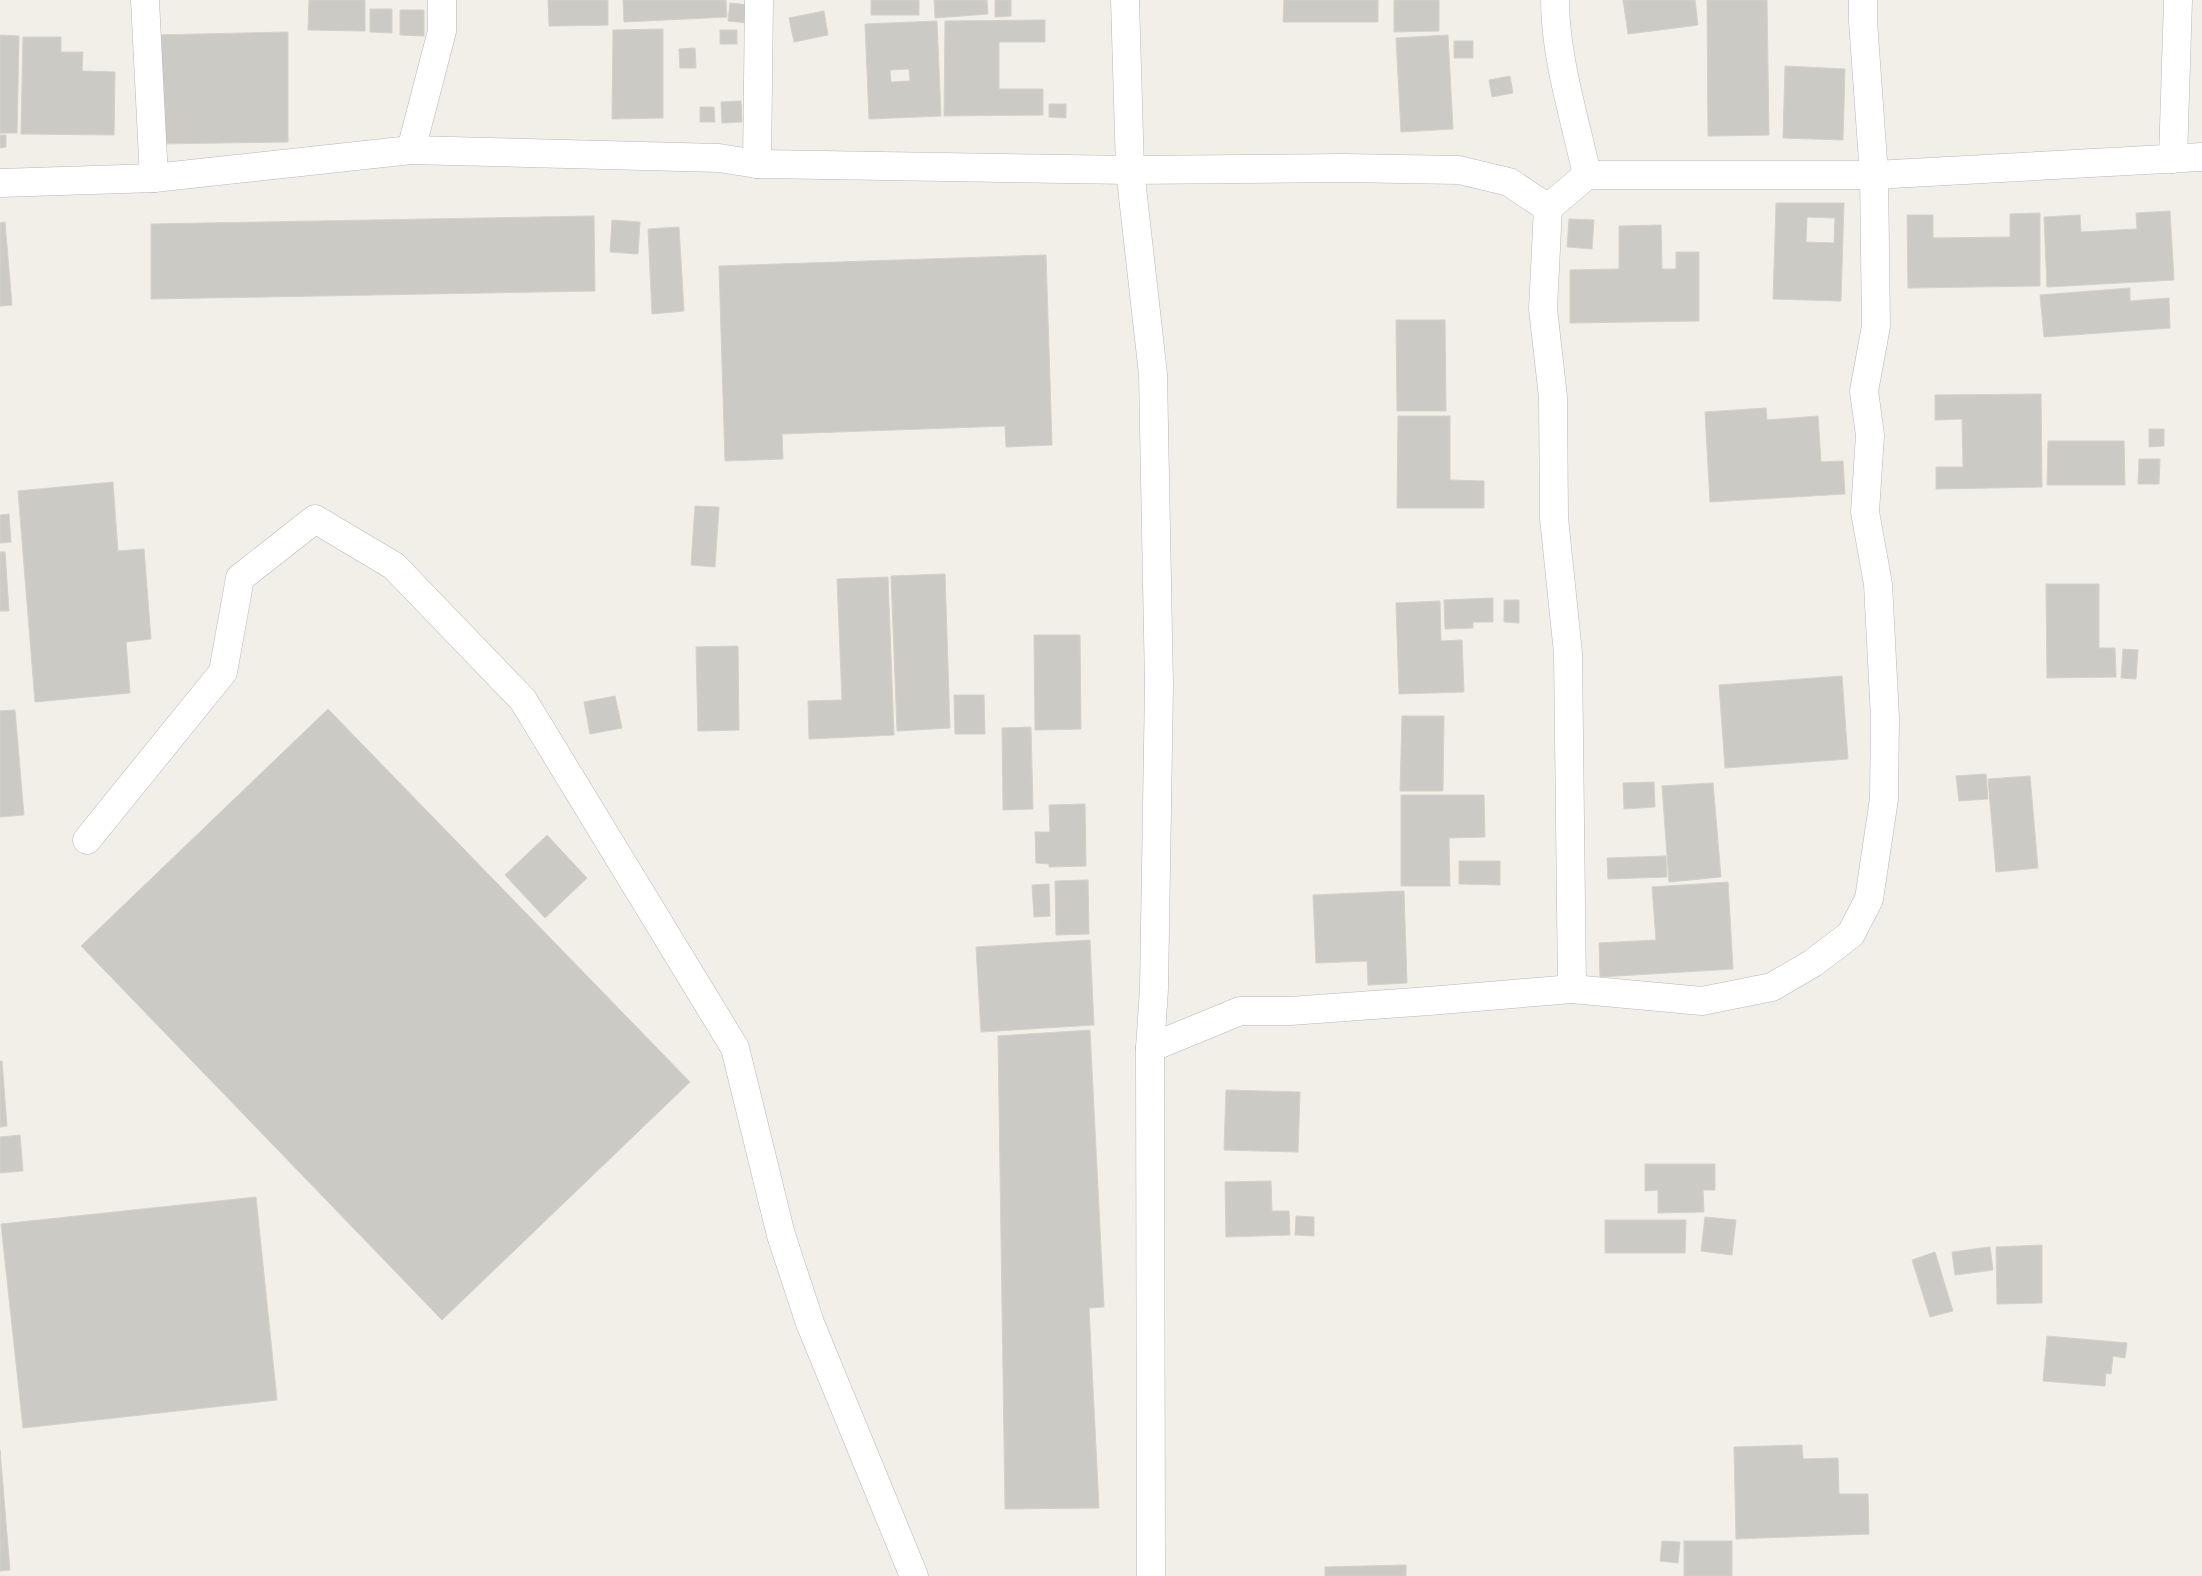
<svg xmlns="http://www.w3.org/2000/svg" width="2202" height="1576" viewBox="0 0 2202 1576" font-family="'Golos Text',sans-serif">
  <rect width="100%" height="100%" fill="#f1efe8"/>
  <g fill="#cccac5" stroke="#d6d1c6" fill-rule="evenodd">
    <path d="M309,0h56v31l-57,-1z"/>
    <path d="M548,0h60v25l-59,1z"/>
    <path d="M623,0h103l1,17 -103,5z"/>
    <rect x="871" y="0" width="48" height="15"/>
    <path d="M934,0h53l1,14 -53,4z"/>
    <path d="M995,0h16v16l-16,1z"/>
    <path d="M1284,0h94v22h-95z"/>
    <path d="M1394,0h45v31l-45,1z"/>
    <path d="M1623,0h72l3,25 -70,9z"/>
    <path d="M1707,0h60l2,135 -61,1z"/>
    <path d="M730,3l18,2 -1,18 -19,-2z"/>
    <path d="M370,9h22v24l-22,-1z"/>
    <path d="M400,10h24v26l-24,-1z"/>
    <path d="M824,11l4,24 -34,7 -5,-24z"/>
    <path d="M1045,20v22h-46v47h44v26l-99,1 1,-95z"/>
    <path d="M937,21l4,95 -72,3 -4,-95zM909,69l1,12 -19,1 -1,-12z"/>
    <path d="M663,29v89l-51,1 1,-89z"/>
    <rect x="720" y="30" width="17" height="14"/>
    <path d="M288,32v110l-133,2 -1,-109z"/>
    <path d="M0,35l19,1 -2,97h-17z"/>
    <path d="M1448,35l5,94 -52,3 -5,-94z"/>
    <path d="M23,37h38v15h22l-1,19 33,1 -1,63 -93,-1z"/>
    <rect x="1454" y="41" width="19" height="17"/>
    <path d="M695,48l1,20h-16l-1,-19z"/>
    <path d="M1785,66l60,3 -2,71 -60,-2z"/>
    <path d="M1510,76l3,17 -21,4 -3,-17z"/>
    <path d="M741,101l1,21 -20,1 -1,-21z"/>
    <path d="M1049,104h17v14l-17,-1z"/>
    <path d="M700,107h14l1,15h-15z"/>
    <path d="M0,135h6v12l-6,1z"/>
    <path d="M1776,203h68l-3,98 -68,-2zM1807,217l28,1 -1,25 -28,-1z"/>
    <path d="M2170,211l4,69 -127,7 -3,-70 36,-2 1,17 56,-3 -1,-16z"/>
    <path d="M2040,213v73l-132,2 -1,-73h26v23l77,-1v-23z"/>
    <path d="M594,216l1,75 -444,8v-75z"/>
    <path d="M1569,219l25,1 -2,29 -25,-2z"/>
    <path d="M612,220l28,2 -2,32 -28,-2z"/>
    <path d="M5,222l7,83 -12,1v-83z"/>
    <path d="M1661,225l1,44h14v-17h23v69l-129,2v-53l49,-1v-43z"/>
    <path d="M679,227l5,84 -32,3 -4,-85z"/>
    <path d="M1046,255l6,190 -46,2 -1,-21 -223,8 1,25 -58,2 -6,-195z"/>
    <path d="M2130,288v13l39,-3 1,30 -126,9 -4,-42z"/>
    <path d="M1396,320h49l1,91h-49z"/>
    <path d="M2041,394l1,93 -106,2v-22h27l-1,-48 -27,1v-25z"/>
    <path d="M1766,408l1,12 51,-4 3,46 22,-1 2,33 -135,8 -5,-90z"/>
    <path d="M1398,416h52v64l34,1v27h-87z"/>
    <path d="M2149,429h15v17l-15,1z"/>
    <path d="M2048,441h76l1,44h-78z"/>
    <path d="M2139,459h21l-1,25h-21z"/>
    <path d="M113,482l5,69 26,-2 7,90 -25,3 4,51 -95,9 -17,-211z"/>
    <path d="M695,506l24,1 -4,60 -24,-2z"/>
    <path d="M9,514l2,28 -11,1v-28z"/>
    <path d="M0,552h5l4,59h-9z"/>
    <path d="M945,574l5,154 -53,3 -6,-155z"/>
    <path d="M888,577l6,158 -85,4 -1,-38 34,-1 -5,-121z"/>
    <path d="M2046,584h53v64h16l1,29 -69,1z"/>
    <path d="M1493,598v24h-20v6l-28,1 -1,-29z"/>
    <path d="M1504,600h15v23l-15,-1z"/>
    <path d="M1440,601l1,40 21,-1 2,52 -65,2 -3,-91z"/>
    <path d="M1034,635h46l1,94 -46,1z"/>
    <path d="M738,646l1,84 -41,1 -2,-84z"/>
    <path d="M2123,649l15,1 -2,29 -15,-1z"/>
    <path d="M1842,676l6,83 -123,9 -6,-83z"/>
    <path d="M954,695h30l1,39h-30z"/>
    <path d="M615,696l7,32 -32,6 -6,-32z"/>
    <path d="M328,709l362,373 -248,238 -361,-374z"/>
    <path d="M15,710l9,105 -24,2v-106z"/>
    <path d="M1402,716h42l-1,75h-43z"/>
    <path d="M1031,727l2,82 -30,1 -1,-82z"/>
    <path d="M1986,774l2,25 -29,2 -3,-25z"/>
    <path d="M2030,776l8,92 -42,4 -8,-93z"/>
    <path d="M1654,782l1,25 -31,2 -1,-26z"/>
    <path d="M1713,783l8,94 -52,5 -7,-96z"/>
    <path d="M1401,795h83l1,42 -36,1 1,48h-49z"/>
    <path d="M1085,804l1,62 -37,1v-3l-13,-1 -1,-31h15l-1,-27z"/>
    <path d="M547,835l40,43 -42,40 -40,-43z"/>
    <path d="M1666,856l1,21 -59,2 -1,-21z"/>
    <path d="M1459,861h41v24l-41,-1z"/>
    <path d="M1088,880l1,54 -33,1 -1,-54z"/>
    <path d="M1728,882l5,87 -133,8 -1,-34 57,-3 -4,-53z"/>
    <path d="M1049,884l1,32 -16,1 -2,-32z"/>
    <path d="M1404,891l3,92 -39,2 -1,-24 -51,2 -3,-68z"/>
    <path d="M1090,940l4,85 -113,7 -5,-85z"/>
    <path d="M1090,1030l14,277 -15,1 10,200 -94,1 -7,-473z"/>
    <path d="M0,1061h2l5,65 -7,1z"/>
    <path d="M1226,1090l74,2 -2,60 -74,-2z"/>
    <path d="M20,1135l3,36 -23,2v-36z"/>
    <path d="M1645,1164h70v26h-12l1,22 -46,1v-23l-13,1z"/>
    <path d="M1271,1181l1,30h17l1,24 -64,2 -1,-55z"/>
    <path d="M256,1197l21,203 -254,28 -22,-204z"/>
    <path d="M1296,1216l18,1v19l-19,-1z"/>
    <path d="M1705,1217l31,3 -4,35 -31,-4z"/>
    <path d="M1605,1220h81l-1,33h-80z"/>
    <path d="M2042,1245v58l-45,1 -1,-57z"/>
    <path d="M1990,1247l3,23 -38,5 -3,-23z"/>
    <path d="M1935,1252l18,59 -23,6 -18,-57z"/>
    <path d="M2047,1336l80,7 -2,15 -12,-2 -2,18 -5,-1 -1,13 -62,-5z"/>
    <path d="M1802,1445l1,14 35,-1 1,36h29l1,40 -133,5 -2,-92z"/>
    <path d="M0,1450l10,120 -10,1z"/>
    <path d="M1662,1541l18,1 -2,21 -18,-2z"/>
    <rect x="1684" y="1541" width="48" height="35"/>
    <path d="M1406,1565v11h-81v-9z"/>
  </g>
  <g fill="none" stroke-linecap="round" stroke-linejoin="round">
    <defs>
      <g id="minor">
        <path d="M145,0l9,178"/>
        <path d="M1125,0l5,170 23,204 6,311 -5,304 -4,59 1,528"/>
        <path d="M1555,0c0,57 20,119 32,175"/>
        <path d="M411,150l31,-119v-31"/>
        <path d="M2173,159l5,-159"/>
        <path d="M757,164l2,-164"/>
        <path d="M0,183l154,-5 257,-28 308,8 38,6 373,6 213,-2 116,2 50,12 39,26 39,-33h287l328,-18"/>
        <path d="M1548,208l-5,101 10,88 1,121 14,135 4,336"/>
        <path d="M87,840l136,-168 17,-94 75,-59 79,47 129,134 212,348 46,187 29,88 104,253"/>
        <path d="M1150,1048l90,-37h50l139,-10 143,-12 130,12 70,-14 41,-24 38,-29 18,-35 15,-100 1,-81 -7,-134 -13,-72 5,-77 -6,-44 12,-65 -2,-151 -11,-154v-21"/>
      </g>
    </defs>
    <use href="#minor" stroke="#b5b8bc" stroke-width="29"/>
    <use href="#minor" stroke="#fff" stroke-width="28"/>
  </g>
</svg>
